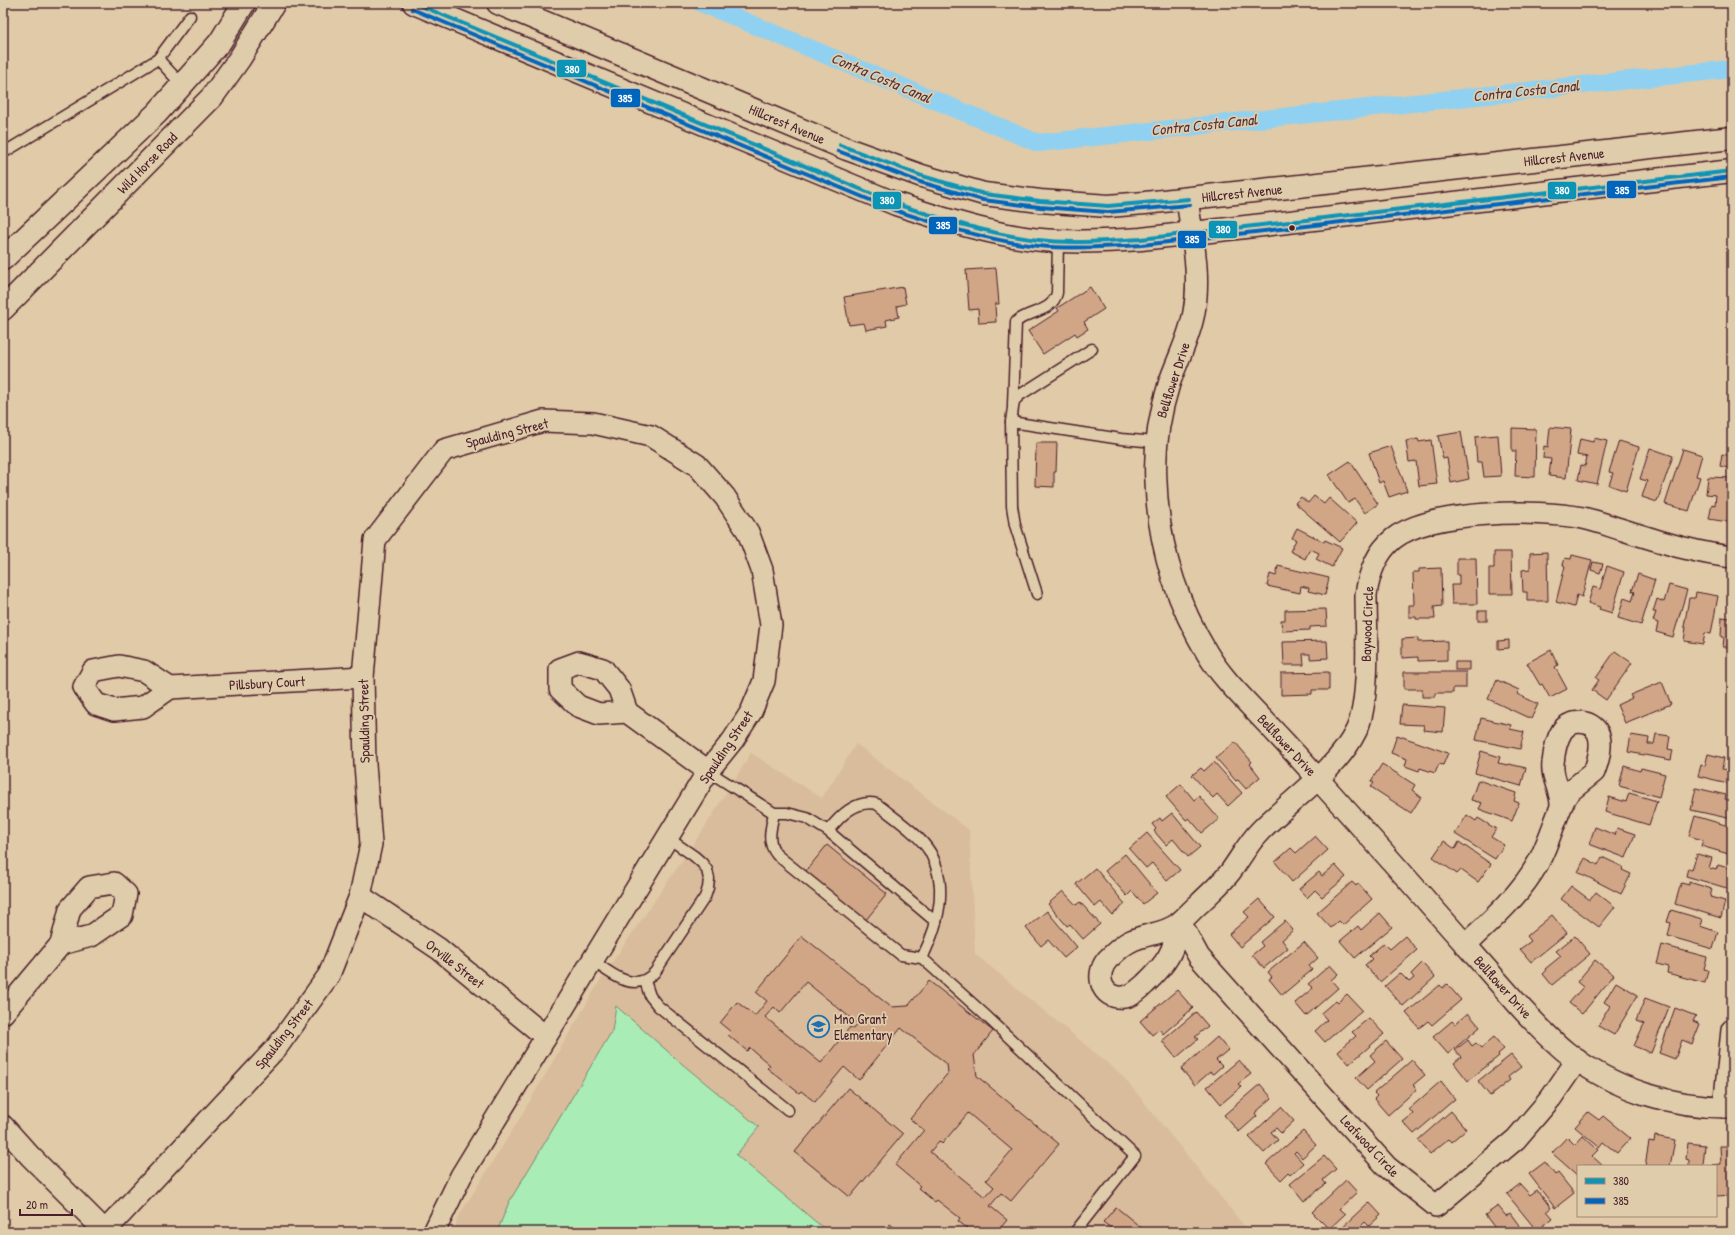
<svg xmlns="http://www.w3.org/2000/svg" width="1735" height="1235" viewBox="0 0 1735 1235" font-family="'Patrick Hand',sans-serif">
  <rect width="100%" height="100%" fill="#e1caa7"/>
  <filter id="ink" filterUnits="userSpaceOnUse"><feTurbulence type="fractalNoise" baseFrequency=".025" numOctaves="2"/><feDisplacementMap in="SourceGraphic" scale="8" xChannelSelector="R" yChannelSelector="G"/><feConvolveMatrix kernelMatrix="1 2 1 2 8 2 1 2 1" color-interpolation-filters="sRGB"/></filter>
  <g filter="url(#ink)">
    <path fill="#d9bc9b" d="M856,744l113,86 6,124 147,121 127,157h-794l2,-13 60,-96 84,-144 104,-152 46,-74 71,45z"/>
    <path fill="#a9ecb6" stroke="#7a8670" d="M616,1006l65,57 78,64 -23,28 92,77h-331l12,-30 103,-171z"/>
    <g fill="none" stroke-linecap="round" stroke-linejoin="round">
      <path stroke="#90d1f1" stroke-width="18" d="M701,3l337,140 694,-74"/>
    </g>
    <g fill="#d0a687" stroke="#4a1f2b" fill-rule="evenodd">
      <path d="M996,268l3,36h-4l1,18 -17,1 -1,-14 -9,1 -3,-40z"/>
      <path d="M903,287l3,17 -9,2 2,11 -13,3 1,6 -21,4 -2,-7 -15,2 -5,-28z"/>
      <path d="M1090,287l14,22 -20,13 4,7 -11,7 -2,-3 -32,21 -15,-23 31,-20 -2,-3z"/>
      <path d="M1550,427l21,2 -5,49 -17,-2 2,-17 -8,-1 1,-12 4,1z"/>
      <path d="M1512,428l24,1 -1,48 -20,-1 1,-25h-4z"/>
      <path d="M1461,432l8,47 -18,4 -4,-25 -4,1 -5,-23z"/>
      <path d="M1498,435l3,41 -17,1 -2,-15h-5l-2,-25z"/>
      <path d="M1594,438l13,3 -10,43 -19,-4 3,-15 4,1 2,-9 -10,-2 3,-16 13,3z"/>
      <path d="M1418,439l1,3 12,-2 6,44 -18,2 -3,-25 -7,1 -3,-21z"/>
      <path d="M1619,441l20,6 -13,44 -17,-6 4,-12 -4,-1z"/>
      <path d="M1036,443h21l-1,29h-2v15l-19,-1z"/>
      <path d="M1391,446l16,45 -18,6 -6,-16 -4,2 -10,-30z"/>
      <path d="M1650,448l23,8 -16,46 -15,-5 5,-16 -7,-2z"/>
      <path d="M1683,449l19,6 -6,21 4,1 -11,34 -24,-7z"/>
      <path d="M1722,454l10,2v13l-12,-3z"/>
      <path d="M1350,461l28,43 -13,9 -10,-14 -7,4 -19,-28z"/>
      <path d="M1708,477l24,1v18l-4,26 -19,-3 3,-15 3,1 1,-10 -10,-1z"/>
      <path d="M1314,496l10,8 5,-6 28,25 -17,19 -45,-39 6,-6 7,6z"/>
      <path d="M1297,528l27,14 1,-2 17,8 -10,19 -16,-8 3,-6 -9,-4 -5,10 -15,-8 6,-11 -4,-2z"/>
      <path d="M1494,552h17l1,42h-23v-26h5z"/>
      <path d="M1547,552l1,49h-21v-9h-4l-1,-22 8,-1v-16z"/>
      <path d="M1572,555l20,5 -10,37 -5,-2 -3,12 -18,-5 9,-36 -2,-1 2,-7 6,1z"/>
      <path d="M1457,558h19l1,46h-25l-1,-19h8v-10h-2z"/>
      <path d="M1593,562l10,2 -3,9 -9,-3z"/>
      <path d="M1278,566l51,12 -4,17 -17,-4 1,-3 -8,-2 -1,7 -33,-7 3,-12 6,2z"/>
      <path d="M1607,566l17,6 -12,41 -13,-4 1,-2 -12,-4 5,-16 7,2z"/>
      <path d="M1441,568l1,38 -8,1 1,12h-19v-2h-7v-12h5l-1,-33h6v-3z"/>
      <path d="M1638,574l17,6 -14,45 -23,-7 6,-20 8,3 3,-9 -3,-1z"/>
      <path d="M1669,585l18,5 -14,47 -17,-5 2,-9 -5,-2 3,-9h-3l4,-13 7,3z"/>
      <path d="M1696,592l22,4 -7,38 -6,-1 -2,11 -19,-3 2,-14h-2l5,-29h6z"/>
      <path d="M1731,598l1,49h-9l1,-10h-3l1,-20 8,1z"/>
      <path d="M1326,609l1,17 -17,1v3l-28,1 -1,-11h4v-10z"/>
      <rect x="1478" y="611" width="9" height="10"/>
      <path d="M1418,638v4l29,-1v19l-29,1v-4l-16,1v-19z"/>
      <path d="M1509,640v8l-11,1v-8z"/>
      <path d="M1327,641l1,17 -18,1v-5h-7l1,11h-20l-1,-23z"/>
      <path d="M1551,650l7,15 -3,2 12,22 -17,9 -8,-14 -2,1 -13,-22z"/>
      <path d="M1615,651l17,12 -26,37 -14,-10 7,-10 -3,-2z"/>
      <rect x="1455" y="662" width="14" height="8"/>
      <path d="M1329,672v18h-17v4l-31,1v-22z"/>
      <path d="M1404,672h62v16h-13v5h-18v4h-13v-8h-18z"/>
      <path d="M1497,680l22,10 -2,4 21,10 -7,15 -43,-20z"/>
      <path d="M1662,682l9,22 -46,19 -8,-18 15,-7 -2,-3z"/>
      <path d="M1402,705l43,3 -2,24 -20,-2 1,-5 -24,-1z"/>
      <path d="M1481,718l30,7 -1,4 14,3 -4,17 -44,-9z"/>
      <path d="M1656,734l14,2 -2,13 5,1 -2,10 -43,-8 3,-17 18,3 -1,6h6z"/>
      <path d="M1397,735l51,18 -5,12 -4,-1 -4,9 -15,-5 -1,3 -14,-5 2,-7 -16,-6z"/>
      <path d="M1235,742l17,20 -2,2 10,13 -14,12 -8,-9 -2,1 -20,-23z"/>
      <path d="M1481,751l19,6 -2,6 10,2 1,-1 17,4 -5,18 -46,-13z"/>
      <path d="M1708,754l16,4 -2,11 7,1 1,-5 2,1v18l-34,-8 3,-11 4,1z"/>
      <path d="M1214,762l28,31 -14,13 -11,-12 -4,4 -21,-23 9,-7 3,3z"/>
      <path d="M1382,764l33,21 -3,5 9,7 -10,16 -40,-26 3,-4 -3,-2z"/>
      <path d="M1624,766l16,5 1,-3 24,6 -6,23 -40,-11z"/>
      <path d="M1478,780l38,13 -2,8 5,2 -7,18 -33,-12 3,-6 -11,-3z"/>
      <path d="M1181,784l13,16 5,-4 20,23 -17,14 -13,-15 -3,2 -20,-23z"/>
      <path d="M1696,788l30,7 -1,4 7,2v18l-41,-9z"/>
      <path d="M1629,793l28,8 -8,24 -44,-13 4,-15 17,5z"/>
      <path d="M1172,813l28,34 -12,10 -15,-18 -7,6 -12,-14 2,-2 -4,-5 8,-6 2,3z"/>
      <path d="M1467,815l9,6 2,-3 18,11 -5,8 13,8 -9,14 -40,-25z"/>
      <path d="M1695,816l37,11v28l-31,-9 2,-6 -14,-4z"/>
      <path d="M1595,827l20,8 2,-7 18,6 -9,24 -37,-14z"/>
      <path d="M1147,833l33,37 -13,11 -15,-18 -6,5 -17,-19z"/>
      <path d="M1315,836l13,14 -36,32 -17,-20 16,-14 5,5z"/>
      <path d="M1444,841l11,8 4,-7 32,22 -13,18 -17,-12 -4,4 -24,-17z"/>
      <path d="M827,845l60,49 -22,27 -60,-49z"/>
      <path d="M1125,854l32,39 -14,11 -11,-13 -5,5 -22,-25z"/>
      <path d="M1697,854l15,4 -3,10 7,2 2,-5 14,4v12l-2,8 -44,-13 2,-8 4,1z"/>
      <path d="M1602,857l21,10 -1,3 9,4 -10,20 -43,-22 7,-14 13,7z"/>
      <path d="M1335,865l11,12 -24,20 -7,-7 -8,8 -8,-9 20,-17 3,4z"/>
      <path d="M1095,868l30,36 -13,11 -11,-13 -6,5 -19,-23z"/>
      <path d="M1352,882l4,4 2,-3 14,16 -29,26 -4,-4 -8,7 -14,-15z"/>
      <path d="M1689,882l23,7 -2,8 15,4 -4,17 -46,-14 6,-21 8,2z"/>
      <path d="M1571,886l19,14 6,-8 19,15 -16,20 -38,-28z"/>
      <path d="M1063,891l13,14 4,-3 20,22 -17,15 -13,-15 -3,2 -19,-22z"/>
      <path d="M1259,899l16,18 -35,30 -11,-13 20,-17 -5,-5z"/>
      <path d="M1671,910l31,9 -2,7 18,6 -5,17 -45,-13 3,-13 -4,-1z"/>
      <path d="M1047,911l30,36 -13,11 -16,-18 -7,6 -15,-18z"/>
      <path d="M1380,913l12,14 -37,31 -15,-17 18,-15 3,4z"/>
      <path d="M1552,915l15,18 -36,29 -11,-13 11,-8 -4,-5z"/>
      <path d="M1285,921l8,9 -11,10 6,8 -24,20 -12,-13 11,-9 -3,-4z"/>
      <path d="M802,936l89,71 17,-1 21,-25 64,50 -19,24 3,21 82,68 -48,57 -10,-8 -11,13 17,14 -10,12h-25l-14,-11 2,-3 -23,-18 -2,2 -17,-14 2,-2 -25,-21 29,-35 -14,-11 38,-46 -1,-9 -46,-36 -42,52 -15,-13 -29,35 -14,-11 -2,2 -32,-25 3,-3 -20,-17 -3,3 -19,-16 3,-3 -11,-9 17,-21 18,14 12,-15 -11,-9zM806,982l52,42 -4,5 -4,-2 -29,36 -56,-46 9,-10 6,6zM968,1113l44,37 -26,30 8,7 -9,10 -55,-45 9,-11 3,3z"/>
      <path d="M1405,936l12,14 -37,32 -15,-17 7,-6 -3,-3 15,-13 6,6z"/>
      <path d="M1575,936l15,18 -38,31 -9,-11 3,-3 -1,-2 16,-13 -5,-5z"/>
      <path d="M1304,942l14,16 -9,8 3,4 -30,25 -13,-16 3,-2 -4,-5z"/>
      <path d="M1662,945l45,12 -3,12 4,1 -3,13 -38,-10 1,-6 -11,-3z"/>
      <path d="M1595,960l19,15 -32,39 -13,-11 14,-16 -6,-5z"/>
      <path d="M1422,963l13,14 -32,29 -18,-20 15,-13 9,9 5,-4 -3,-4z"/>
      <path d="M1330,965l8,9 -7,6 7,8 -32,28 -11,-13 18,-15 -5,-4z"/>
      <path d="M1616,982l22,13 -24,40 -16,-9 12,-20 -6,-4z"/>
      <path d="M1447,984l14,16 -29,25 -4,-4 -9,7 -13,-15 34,-28 2,3z"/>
      <path d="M1177,990l16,18 -30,26 -4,-5 -7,6 -12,-14z"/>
      <path d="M1347,994l15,16 -37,32 -10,-11 12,-11 -6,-7 15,-13 2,2z"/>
      <path d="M1645,998l24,9 -18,46 -17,-7 10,-22 -8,-3z"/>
      <path d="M1675,1008l21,8 -3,5 7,3 -8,20 -10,-4 -7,19 -16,-6z"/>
      <path d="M1196,1012l12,14 -13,11 3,2 -22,19 -14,-17z"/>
      <path d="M1468,1013l12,14 -32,27 -15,-17 19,-16 3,3z"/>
      <path d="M1369,1018l15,16 -35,30 -11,-13 18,-15 -4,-4z"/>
      <path d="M1217,1037l11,13 -12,10 6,6 -9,8 -3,-2 -15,13 -14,-16z"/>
      <path d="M1494,1037l10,12 -6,5 1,2 -31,25 -14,-18 7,-6 -6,-7 13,-10 4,6 4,-3 5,5z"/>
      <path d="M1386,1041l16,18 -35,31 -11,-12 19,-17 -5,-6z"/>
      <path d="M1511,1055l10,12 -13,10 2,3 -20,16 -12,-15z"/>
      <path d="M1239,1060l12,14 -13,10 3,3 -20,17 -14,-17z"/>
      <path d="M1412,1060l13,15 -12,10 4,4 -29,26 -14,-16 3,-3 -3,-3z"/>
      <path d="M1441,1081l14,18 -41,35 -11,-12 10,-8 -4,-5z"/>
      <path d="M1260,1084l12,14 -17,15 2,3 -18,16 -15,-17z"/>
      <path d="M848,1088l55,46 -53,63 -55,-45z"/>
      <path d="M1281,1107l13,14 -13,12 -5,-5 -5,4 7,8 -14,13 -15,-16z"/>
      <path d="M1451,1111l15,18 -15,13 -3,-3 -18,15 -12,-14z"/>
      <path d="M1588,1112l11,8 4,-4 27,22 -13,15 -14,-11 -4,5 -24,-20z"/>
      <path d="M1303,1131l13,14 -14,13 -6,-7 -2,2 9,10 -13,12 -2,-2 -7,7 -15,-16z"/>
      <path d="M1583,1136l15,14 -6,6 11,10h-25v10l-26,-23 15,-16 8,8z"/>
      <path d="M1655,1136l20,4 -5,26h-25l4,-24 5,1z"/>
      <path d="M1688,1143l17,2 -2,21h-14v-6l-3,-1z"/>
      <path d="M1720,1146h12v49l-16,1v-30l-3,-1 8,-1z"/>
      <path d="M1324,1156l12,13 -13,11 3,4 -22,17 -14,-17z"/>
      <path d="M1545,1162l10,13 3,-2 16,20 -19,15 -26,-34z"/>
      <path d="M1346,1180l11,12 -18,17 6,5 -16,15 -17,-17z"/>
      <path d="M1520,1184l10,11 7,-5 14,18 -4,3 6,7 -16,13 -30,-37z"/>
      <path d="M1369,1202l12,13 -12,11 -4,-4 -4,4 6,6h-28l-1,-1z"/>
      <path d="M1498,1206l8,10 4,-3 14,19h-26l-13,-17z"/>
      <path d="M1116,1207l28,23 -1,2h-27l-13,-10z"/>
      <path d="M890,1224l10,8h-16z"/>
    </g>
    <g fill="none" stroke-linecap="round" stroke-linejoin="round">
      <defs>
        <g id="lane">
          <path d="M158,59l32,-43"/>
          <path d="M3,153l155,-94 24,26"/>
          <path d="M1013,405l3,-83c13,-12 36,-9 41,-29l1,-52"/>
          <path d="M1011,422l3,-21 6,-6 72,-46"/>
          <path d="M1037,594l-22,-69 -3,-19 -1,-84 110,17 35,3"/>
          <path d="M708,771l66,42h13l20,5 21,13 108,91"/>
          <path d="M774,813c-3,15 -8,29 3,42l124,100 21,3c16,-32 27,-72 8,-106 -11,-18 -37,-35 -53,-48 -21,-5 -37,12 -49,27"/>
          <path d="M922,958l61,55 152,143 -60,76"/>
          <path d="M592,960c18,13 43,35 63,12l50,-75 3,-9 1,-9 -2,-9 -5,-7 -8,-7 -26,-18"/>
          <path d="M645,981l5,15 8,10 130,104"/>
        </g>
        <g id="street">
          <path d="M1187,199c5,37 14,76 7,113 -4,25 -17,48 -25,72 -10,32 -15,65 -13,98 2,61 20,119 51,171 13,22 31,40 49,59 20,21 41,43 61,66 69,76 137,154 205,231 14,15 28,30 44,43 47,37 107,56 166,55"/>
          <path d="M579,662l24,7 16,20 8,23 -28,2 -21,-8 -18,-17v-20z"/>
          <path d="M119,666l25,5 26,17 -27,19 -29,3 -18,-6 -12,-17 9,-16z"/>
          <path d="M170,688l193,-11"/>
          <path d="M627,712l81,59"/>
          <path d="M360,896l79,53 107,88"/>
          <path d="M1180,922c-7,31 -12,40 -35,62 -7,6 -12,12 -21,13 -24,3 -30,-25 -15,-39 6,-5 12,-12 20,-16 16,-9 35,-7 50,-19 7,-6 14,-14 21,-20 11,-11 22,-20 31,-32 10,-14 18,-29 30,-41 31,-31 76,-60 95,-99 15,-30 10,-102 10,-136 3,-22 10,-42 27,-56 36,-29 145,-30 190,-21 14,3 27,8 40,12 36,11 71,23 109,27"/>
          <path d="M1180,922l19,35 8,9 180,201 49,39 80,-67 35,-41 26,-38"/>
          <path d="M1465,945c27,-25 55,-50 73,-82 11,-21 17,-44 27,-65l4,-6 25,-20c4,-10 9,-28 4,-39 -7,-14 -28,-14 -36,-2 -6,9 -8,22 -9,32 -2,15 8,27 8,42"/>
          <path d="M3,1013l58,-69 9,-35 19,-22 25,-4 12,11 -4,21 -31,21 -30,8"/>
          <path d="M1724,1107l8,-77"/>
          <path d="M3,1126l27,30 76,76"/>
          <path d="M105,1231l172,-184 52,-72 31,-79 11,-52 -6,-80 -2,-87 12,-137 69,-90 99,-29 50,2 58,13 46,29 28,32 23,35 14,38 9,55 -7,56 -13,31 -18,28 -25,31 -247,405 -27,56"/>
        </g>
        <g id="secondary">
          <path d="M414,3l482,201c49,16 112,36 163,37 27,1 55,0 82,-2l591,-68"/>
          <path d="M498,3l349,146 75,27 62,18 56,7 68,5 37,-3 587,-65"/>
          <path d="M3,259l154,-146 63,-71 24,-39"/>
          <path d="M3,309l209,-212 28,-39 34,-55"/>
        </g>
      </defs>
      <use href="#lane" stroke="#4a1f2b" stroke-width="13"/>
      <use href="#street" stroke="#4a1f2b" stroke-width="24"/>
      <use href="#secondary" stroke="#4a1f2b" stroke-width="25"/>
      <use href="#lane" stroke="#dfccaa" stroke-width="10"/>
      <use href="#street" stroke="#dfccaa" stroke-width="21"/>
      <use href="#secondary" stroke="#dfccaa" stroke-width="22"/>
      <defs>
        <g id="bus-1">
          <path d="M414,3l482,201c46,15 93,30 142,36 34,4 69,1 103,-1l591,-68"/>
          <path d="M840,145l82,31 62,18 56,7 68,5 81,-7"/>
        </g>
        <g id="bus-2">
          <path d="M412,9l482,201c47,15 95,31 144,36 34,3 69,1 104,-1l590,-68"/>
          <path d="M838,151l82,31 63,18 57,7 68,5 82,-7"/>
        </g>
      </defs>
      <use href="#bus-1" stroke="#dfccaa" stroke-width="7"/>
      <use href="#bus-2" stroke="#dfccaa" stroke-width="7"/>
      <use href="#bus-1" stroke="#0b94b6" stroke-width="4"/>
      <use href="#bus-2" stroke="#0065bd" stroke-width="4"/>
    </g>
  </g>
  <defs>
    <symbol id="school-ring" viewBox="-11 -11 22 22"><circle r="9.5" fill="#dfccaa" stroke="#1f6fb2" stroke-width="1.5"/><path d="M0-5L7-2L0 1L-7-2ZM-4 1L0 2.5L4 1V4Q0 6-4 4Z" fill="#1f6fb2"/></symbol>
  </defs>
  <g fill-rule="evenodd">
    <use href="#school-ring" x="806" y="1014" width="25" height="25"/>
  </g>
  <circle fill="#4a1f2b" stroke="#dfccaa" stroke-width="1.5" cx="1292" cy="228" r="3.5"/>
  <g text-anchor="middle" stroke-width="3.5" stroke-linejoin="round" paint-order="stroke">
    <g font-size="14" fill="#4a1f2b" stroke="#dfccaa">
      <text transform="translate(787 124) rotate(23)" y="5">Hillcrest Avenue</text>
      <text transform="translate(1564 157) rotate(-6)" y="5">Hillcrest Avenue</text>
      <text transform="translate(147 163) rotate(-46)" y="5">Wild Horse Road</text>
      <text transform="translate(1242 193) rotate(-6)" y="5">Hillcrest Avenue</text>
      <text transform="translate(1173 380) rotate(-72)" y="5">Bellflower Drive</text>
      <text transform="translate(507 433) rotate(-14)" y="5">Spaulding Street</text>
      <text transform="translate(1367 624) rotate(-88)" y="5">Baywood Circle</text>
      <text transform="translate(267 683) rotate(-3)" y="5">Pillsbury Court</text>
      <text transform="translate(364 721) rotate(-91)" y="5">Spaulding Street</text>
      <text transform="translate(1287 745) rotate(47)" y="5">Bellflower Drive</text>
      <text transform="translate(726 747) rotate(-56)" y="5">Spaulding Street</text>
      <text transform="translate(455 964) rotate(38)" y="5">Orville Street</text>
      <text transform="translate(1503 987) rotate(48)" y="5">Bellflower Drive</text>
      <text transform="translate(284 1034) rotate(-52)" y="5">Spaulding Street</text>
      <text transform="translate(1370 1146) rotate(47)" y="5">Leafwood Circle</text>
    </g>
    <g font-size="14" fill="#4a1f2b" stroke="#dfccaa" text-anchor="start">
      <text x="834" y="1024">Mno Grant<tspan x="834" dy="16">Elementary</tspan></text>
    </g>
    <g font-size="15" font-style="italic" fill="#51313f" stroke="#dfccaa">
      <text transform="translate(881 78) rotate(23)" y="5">Contra Costa Canal</text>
      <text transform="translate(1526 91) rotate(-6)" y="5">Contra Costa Canal</text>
      <text transform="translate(1204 125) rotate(-6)" y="5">Contra Costa Canal</text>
    </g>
  </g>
  <g stroke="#dfccaa" stroke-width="1.5">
    <rect x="556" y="59" width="31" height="19" rx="4" fill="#0b94b6"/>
    <rect x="610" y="88" width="31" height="20" rx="4" fill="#0065bd"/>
    <rect x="1606" y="180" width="31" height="19" rx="4" fill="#0065bd"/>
    <rect x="1547" y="181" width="30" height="19" rx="4" fill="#0b94b6"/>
    <rect x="872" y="191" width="30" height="19" rx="4" fill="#0b94b6"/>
    <rect x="928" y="216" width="30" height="19" rx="4" fill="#0065bd"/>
    <rect x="1208" y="220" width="30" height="19" rx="4" fill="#0b94b6"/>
    <rect x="1177" y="230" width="30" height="19" rx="4" fill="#0065bd"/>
  </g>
  <g font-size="11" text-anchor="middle" font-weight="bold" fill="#fff">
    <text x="572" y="73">380</text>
    <text x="625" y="102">385</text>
    <text x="1622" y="194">385</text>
    <text x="1562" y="194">380</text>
    <text x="887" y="204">380</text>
    <text x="943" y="229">385</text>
    <text x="1223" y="233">380</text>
    <text x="1192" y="243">385</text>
  </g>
  <rect width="1735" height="1235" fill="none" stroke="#dfccaa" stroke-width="16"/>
  <rect x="8" y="8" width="1719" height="1219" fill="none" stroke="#4a1f2b" stroke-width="1.5" filter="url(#ink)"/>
  <rect x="1577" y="1165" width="140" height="52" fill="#dfccaa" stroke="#a38777"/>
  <rect x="1585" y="1178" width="20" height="6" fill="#0b94b6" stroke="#a38777"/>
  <text x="1613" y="1185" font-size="12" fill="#4a1f2b">380</text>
  <rect x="1585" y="1198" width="20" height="6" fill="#0065bd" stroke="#a38777"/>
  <text x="1613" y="1205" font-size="12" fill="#4a1f2b">385</text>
  <path d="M20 1209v6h52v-6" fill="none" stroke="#4a1f2b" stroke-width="2"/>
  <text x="26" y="1209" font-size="12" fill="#4a1f2b" stroke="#dfccaa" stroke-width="3" paint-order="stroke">20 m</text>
</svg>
